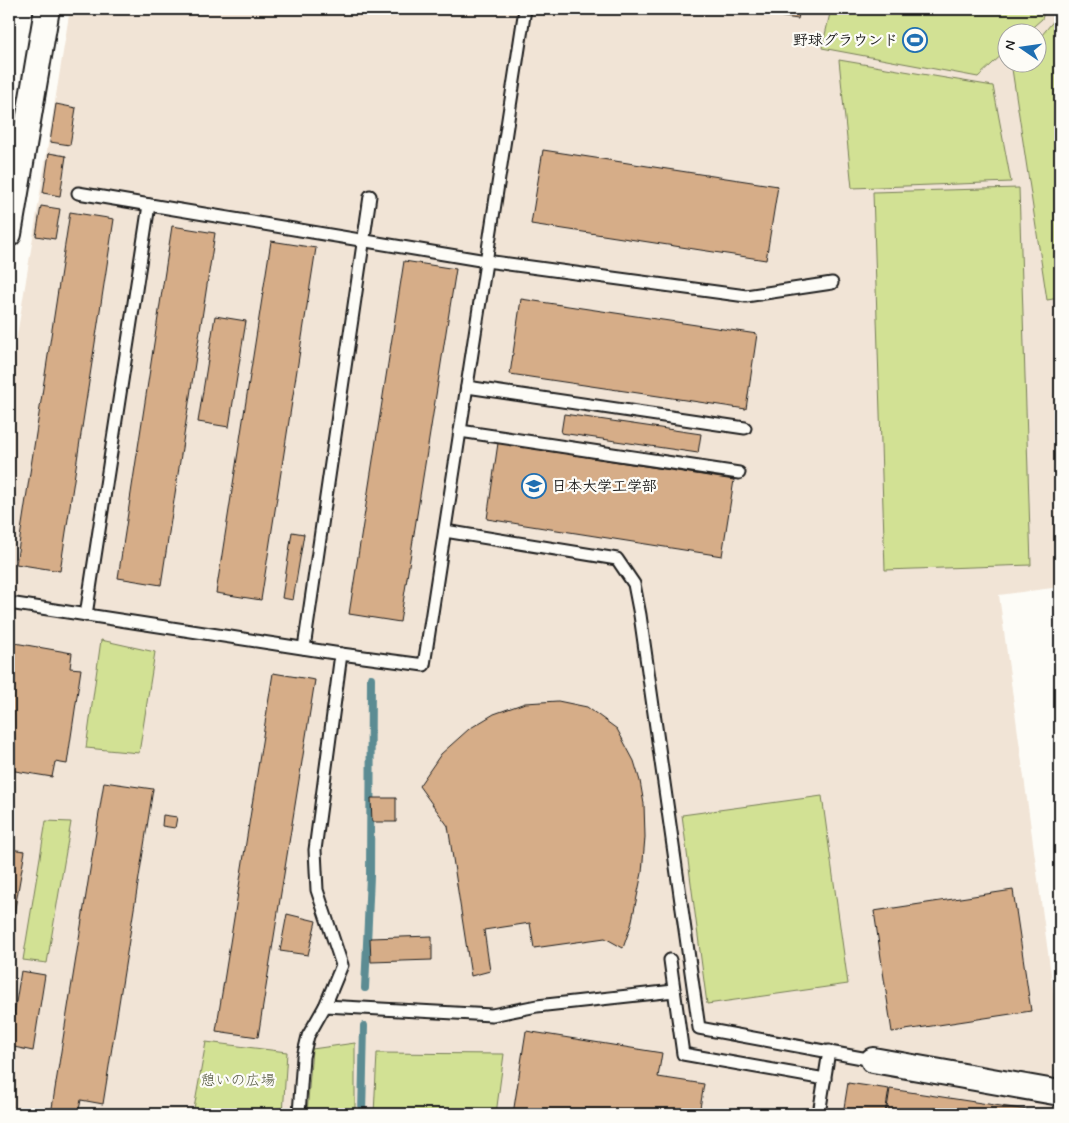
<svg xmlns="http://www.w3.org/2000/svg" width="1069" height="1123" viewBox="0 0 1069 1123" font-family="Mynerve,'Klee One',sans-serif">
  <rect width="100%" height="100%" fill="#fdfcf7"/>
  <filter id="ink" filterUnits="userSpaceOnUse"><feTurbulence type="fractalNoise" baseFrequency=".02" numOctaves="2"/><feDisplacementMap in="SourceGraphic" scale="10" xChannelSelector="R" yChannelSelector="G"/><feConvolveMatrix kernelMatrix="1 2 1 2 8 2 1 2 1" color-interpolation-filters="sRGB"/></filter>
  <g filter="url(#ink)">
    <path fill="#f1e4d6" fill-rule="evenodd" d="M70,9h990v578l-61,8 61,445v74h-1051v-729zM1006,32h30v30h-30z"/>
    <g fill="#d2e194" stroke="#777e58">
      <path d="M831,9h214l-3,10 -15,13h-21v19l-28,26 -156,-29z"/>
      <path d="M1060,13v285l-13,2 -35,-231 5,-6 19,-1 1,-21z"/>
      <path d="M839,60l154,26 18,96 -159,6z"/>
      <path d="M1019,188l12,377 -146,5 -12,-378z"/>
      <path d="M101,640l54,12 -16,101 -53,-5z"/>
      <path d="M822,796l26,188 -141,20 -25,-189z"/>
      <path d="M46,821l25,1 -24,141 -24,-3z"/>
      <path d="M206,1042l81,10 -4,62h-90z"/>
      <path d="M355,1043v71h-48l5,-65z"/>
      <path d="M377,1053l127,1 -8,60h-122z"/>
    </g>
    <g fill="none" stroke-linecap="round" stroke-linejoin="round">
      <g stroke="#5c8c93" stroke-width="8">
        <path d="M365,988l5,-112 1,-198"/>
        <path d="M362,1114l2,-88"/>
      </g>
    </g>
    <g fill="#d6ad88" stroke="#1c1c1c">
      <path d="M728,9h72l-2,10z"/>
      <path d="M56,104l20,4 -6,37 -20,-3z"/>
      <path d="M543,150l235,36 -12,74 -235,-36z"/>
      <path d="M49,153l17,3 -6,40 -17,-3z"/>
      <path d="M41,206l19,3 -5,30 -19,-3z"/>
      <path d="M70,212l44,7 -54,352 -44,-7z"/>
      <path d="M172,226l43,7 -54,352 -43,-7z"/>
      <path d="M271,241l45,7 -55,352 -45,-7z"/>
      <path d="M404,261l52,8 -56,353 -51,-8z"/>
      <path d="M521,299l236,35 -11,75 -236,-35z"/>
      <path d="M215,316l31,5 -17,106 -31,-5z"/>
      <path d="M564,414l137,20 -3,19 -137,-20z"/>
      <path d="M498,443l236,37 -12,76 -235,-37z"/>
      <path d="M292,532l12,2 -11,66 -11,-2z"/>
      <path d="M9,642l63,11 -2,15 11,1 -14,95 -12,-2 -3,15 -43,-7z"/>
      <path d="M273,673l42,7 -57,357 -42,-6z"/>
      <path d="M558,701l29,6 30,22 17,32 6,20 4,23 1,33 -3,36 -11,52 -8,23 -18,-10 -71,10 -4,-25 -46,7 6,41 -19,5 -23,-150 -29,-40 22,-32 28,-25 25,-15 31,-11z"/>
      <path d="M104,782l49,7 -50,315 -22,-4 -3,14h-27z"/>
      <path d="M371,798h25v24h-24z"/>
      <path d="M163,815l14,2 -2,11 -13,-2z"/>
      <path d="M9,849l16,2 -16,92z"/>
      <path d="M1013,890l18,121 -139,21 -18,-121z"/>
      <path d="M287,914l29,7 -8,34 -28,-4z"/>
      <path d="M432,936v24l-61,2 -1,-24z"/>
      <path d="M21,971l24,4 -12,76 -24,-5z"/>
      <path d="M526,1031l136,22 -4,24 46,7 -5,30h-186z"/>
      <path d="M848,1083l41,6 -4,25h-42z"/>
      <path d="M890,1089l137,21 -1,4h-140z"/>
    </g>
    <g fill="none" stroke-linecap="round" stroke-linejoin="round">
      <defs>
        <g id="service">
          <path d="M78,193l408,68 260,35 86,-13"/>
          <path d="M467,387l278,41"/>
          <path d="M460,431l279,42"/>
          <path d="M445,531l172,28 17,25 6,31 59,413 174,32"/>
          <path d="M9,603l332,51 83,11 101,-656"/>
          <path d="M86,615l63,-410"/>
          <path d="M304,648l66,-452"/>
          <path d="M670,960l13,94 142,25"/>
          <path d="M325,1006l167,9 45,-9 137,-15"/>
          <path d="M299,1114l4,-57 5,-21 17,-30 17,-41 -25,-75 -2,-40 26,-196"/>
          <path d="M819,1114l10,-63"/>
        </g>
        <g id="minor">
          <path d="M9,234l38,-225"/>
          <path d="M873,1060l187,33"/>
        </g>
      </defs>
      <use href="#service" stroke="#1c1c1c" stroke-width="15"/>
      <use href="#minor" stroke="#1c1c1c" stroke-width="28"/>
      <use href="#service" stroke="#fdfcf7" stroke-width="11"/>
      <use href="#minor" stroke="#fdfcf7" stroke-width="24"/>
    </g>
  </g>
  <defs>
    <symbol id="stadium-ring" viewBox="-11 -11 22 22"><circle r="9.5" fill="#fdfcf7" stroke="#1f6fb2" stroke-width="1.5"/><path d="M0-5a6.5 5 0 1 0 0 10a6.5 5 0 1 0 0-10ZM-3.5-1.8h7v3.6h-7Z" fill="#1f6fb2"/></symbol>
    <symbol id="university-ring" viewBox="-11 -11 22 22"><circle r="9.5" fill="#fdfcf7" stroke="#1f6fb2" stroke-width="1.5"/><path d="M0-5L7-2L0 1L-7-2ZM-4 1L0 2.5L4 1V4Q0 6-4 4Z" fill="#1f6fb2"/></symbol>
  </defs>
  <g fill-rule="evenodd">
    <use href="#stadium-ring" x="901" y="26" width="28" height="28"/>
    <use href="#university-ring" x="520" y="472" width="28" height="28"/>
  </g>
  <g text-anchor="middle" stroke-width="4.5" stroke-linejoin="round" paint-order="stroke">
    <g font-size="15" font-weight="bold" fill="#1c1c1c" stroke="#fdfcf7" text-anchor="end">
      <text x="898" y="45">野球グラウンド</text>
      <text x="552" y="491" text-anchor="start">日本大学工学部</text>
    </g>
    <g font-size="15" fill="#535740" stroke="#fdfcf7">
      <text x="238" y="1085">憩いの広場</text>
    </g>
  </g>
  <rect width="1069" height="1123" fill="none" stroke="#fdfcf7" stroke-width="30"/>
  <rect x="15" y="15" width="1039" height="1093" fill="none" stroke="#1c1c1c" stroke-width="2" filter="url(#ink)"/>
  <g transform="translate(1022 48) rotate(283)"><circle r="24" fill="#fdfcf7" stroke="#a3a29f"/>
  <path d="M0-4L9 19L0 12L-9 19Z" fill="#1f6fb2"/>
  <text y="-8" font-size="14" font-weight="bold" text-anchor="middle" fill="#1c1c1c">N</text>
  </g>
</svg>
